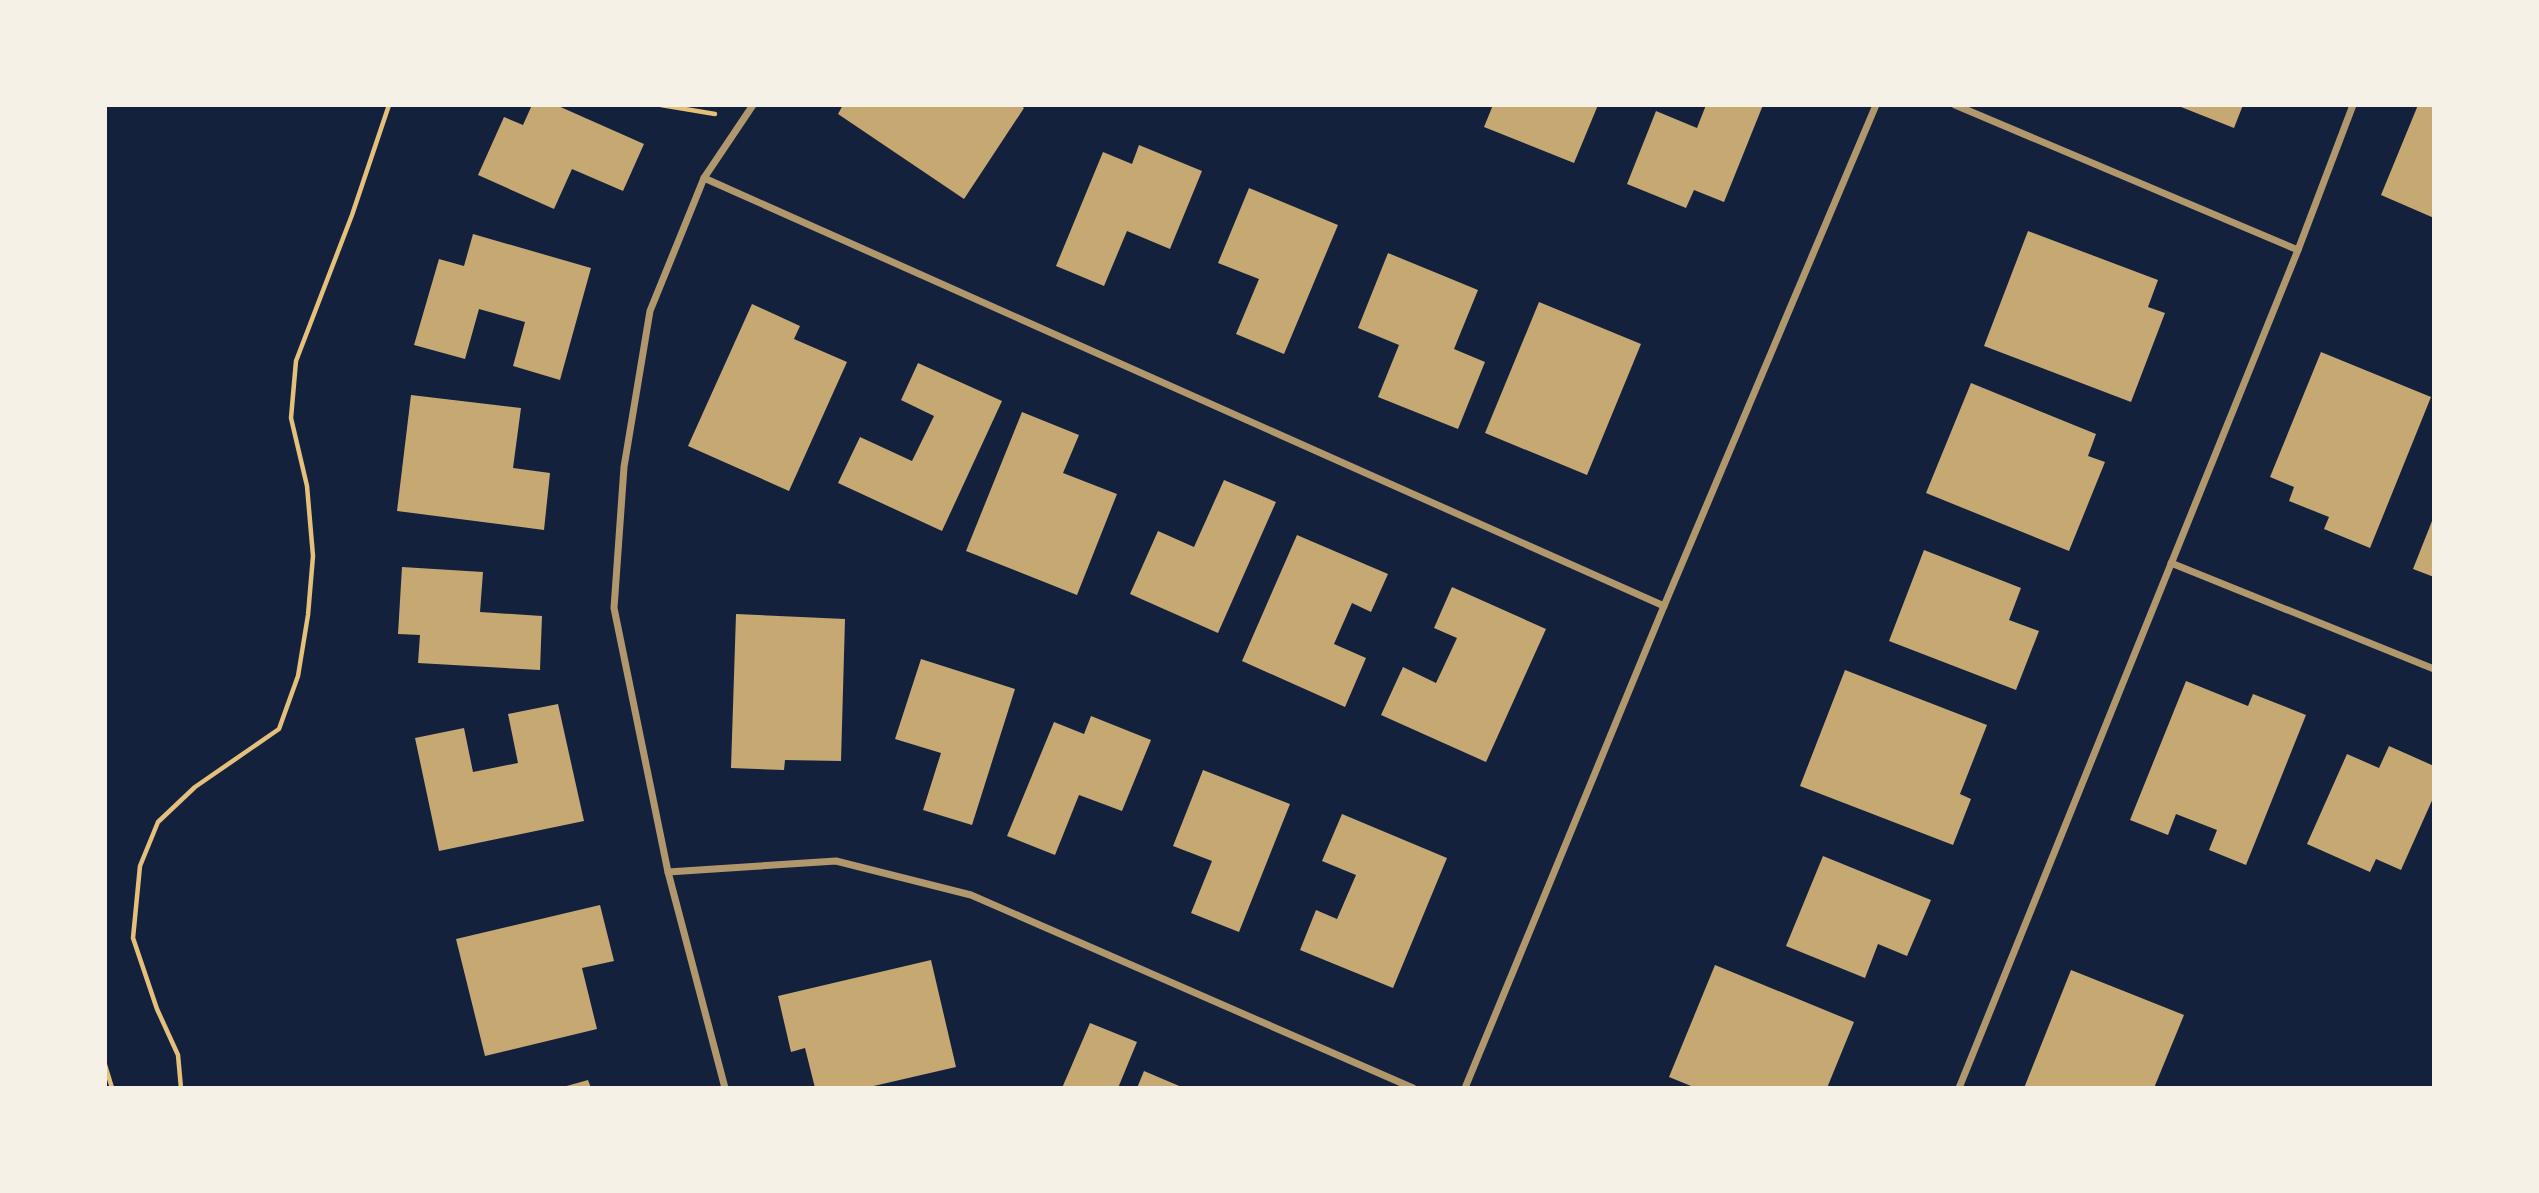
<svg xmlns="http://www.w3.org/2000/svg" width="2539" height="1193" viewBox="0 0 2539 1193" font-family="Figtree,sans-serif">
  <rect width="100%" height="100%" fill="#14213d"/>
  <g fill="#c6a872">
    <path d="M532,105h24l88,39 -21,47 -51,-22 -18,40 -76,-34 26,-58 19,8z"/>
    <path d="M843,105h177l4,3 -60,91 -126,-85z"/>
    <path d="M1493,105h105l-24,58 -90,-36z"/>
    <path d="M1706,105h57l-39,97 -30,-12 -8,18 -59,-24 29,-73 41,17z"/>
    <path d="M2176,105h67l-9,23z"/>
    <path d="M2418,105h16v113l-53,-23z"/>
    <path d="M1139,145l63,26 -32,78 -43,-18 -23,55 -48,-20 47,-114 29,12z"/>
    <path d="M1249,188l89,37 -54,129 -48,-20 23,-55 -41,-16z"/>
    <path d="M2028,231l130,49 -10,27 17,6 -34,89 -147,-56z"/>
    <path d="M473,234l118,34 -31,112 -47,-14 12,-44 -46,-13 -14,50 -51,-14 25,-86 25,7z"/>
    <path d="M1388,253l90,37 -24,59 31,13 -27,67 -80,-32 21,-52 -41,-17z"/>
    <path d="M1539,302l102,42 -54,131 -102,-42z"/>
    <path d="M752,304l48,22 -6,13 53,23 -58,129 -101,-45z"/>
    <path d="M2321,352l110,45 -61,151 -46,-19 5,-12 -40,-16 5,-14 -24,-10z"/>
    <path d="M918,363l84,38 -60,130 -104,-48 22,-46 52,24 22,-45 -33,-16z"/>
    <path d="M1971,383l125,51 -8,22 17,6 -36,89 -143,-58z"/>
    <path d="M411,395l110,13 -8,60 37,5 -6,57 -147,-19z"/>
    <path d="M1022,412l57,23 -16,38 54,21 -40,101 -111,-44z"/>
    <path d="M1224,480l52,22 -58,131 -88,-39 28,-63 36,16z"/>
    <path d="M2434,516v61l-21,-8z"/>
    <path d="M1297,535l91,39 -17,38 -19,-9 -18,41 32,14 -21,49 -103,-46z"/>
    <path d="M1924,550l97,38 -12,32 30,11 -23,59 -127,-49z"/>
    <path d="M402,567l81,5 -3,40 62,4 -2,54 -122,-7 2,-28 -22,-1z"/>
    <path d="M1452,587l94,42 -60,133 -105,-47 22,-48 33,16 21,-45 -23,-10z"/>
    <path d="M736,614l109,5 -4,142 -56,-1 -1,10 -53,-2z"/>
    <path d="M921,659l94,30 -43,136 -49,-15 18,-57 -46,-14z"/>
    <path d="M1845,670l142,55 -27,69 11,5 -18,46 -153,-59z"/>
    <path d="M2186,681l62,25 5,-12 53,21 -60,150 -37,-15 8,-20 -41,-16 -8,21 -38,-15z"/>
    <path d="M558,704l26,117 -145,30 -24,-113 49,-10 9,44 45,-9 -10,-49z"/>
    <path d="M1091,716l60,24 -29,71 -43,-16 -24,60 -48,-19 47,-114 30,12z"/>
    <path d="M2389,746l45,20v30l-33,74 -25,-11 -6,13 -63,-28 40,-90 32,14z"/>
    <path d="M1203,770l87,34 -51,128 -48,-19 21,-52 -39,-15z"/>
    <path d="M1342,814l105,44 -54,130 -93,-38 16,-40 21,9 19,-44 -34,-14z"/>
    <path d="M1823,856l108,44 -24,56 -29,-12 -13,34 -79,-32z"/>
    <path d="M600,905l14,56 -32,7 15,61 -112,27 -29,-117z"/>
    <path d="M931,960l25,107 -91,21h-50l-10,-40 -14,4 -13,-56z"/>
    <path d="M1715,965l139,57 -27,66h-131l-27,-11z"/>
    <path d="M2071,970l113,45 -30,73h-130z"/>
    <path d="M1090,1023l47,19 -19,46h-56z"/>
    <path d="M1144,1071l40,17h-47z"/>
    <path d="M588,1080l3,8h-28v-1z"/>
  </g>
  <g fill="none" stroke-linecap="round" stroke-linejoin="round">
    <g stroke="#e5c07b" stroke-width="4.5">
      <path d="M661,105l54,9"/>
      <path d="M105,1065l7,23"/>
      <path d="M181,1088l-3,-33 -21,-46 -24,-71 7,-72 18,-44 37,-35 84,-58 19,-53 10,-61 5,-59 -6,-70 -16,-68 5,-57 56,-146 37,-110"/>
    </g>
    <g stroke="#b1986c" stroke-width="7">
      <path d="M1955,105l343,145"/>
      <path d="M704,178l960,428"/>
      <path d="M2171,563l263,106"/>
      <path d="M668,872l168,-11 135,34 442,193"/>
      <path d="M725,1088l-57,-216 -54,-264 10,-141 26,-156 54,-133 49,-73"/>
      <path d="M1465,1088l199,-482 212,-501"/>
      <path d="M1959,1088l339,-838 55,-145"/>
    </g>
  </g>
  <rect width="2539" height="1193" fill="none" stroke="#f6f1e7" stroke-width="214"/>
</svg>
